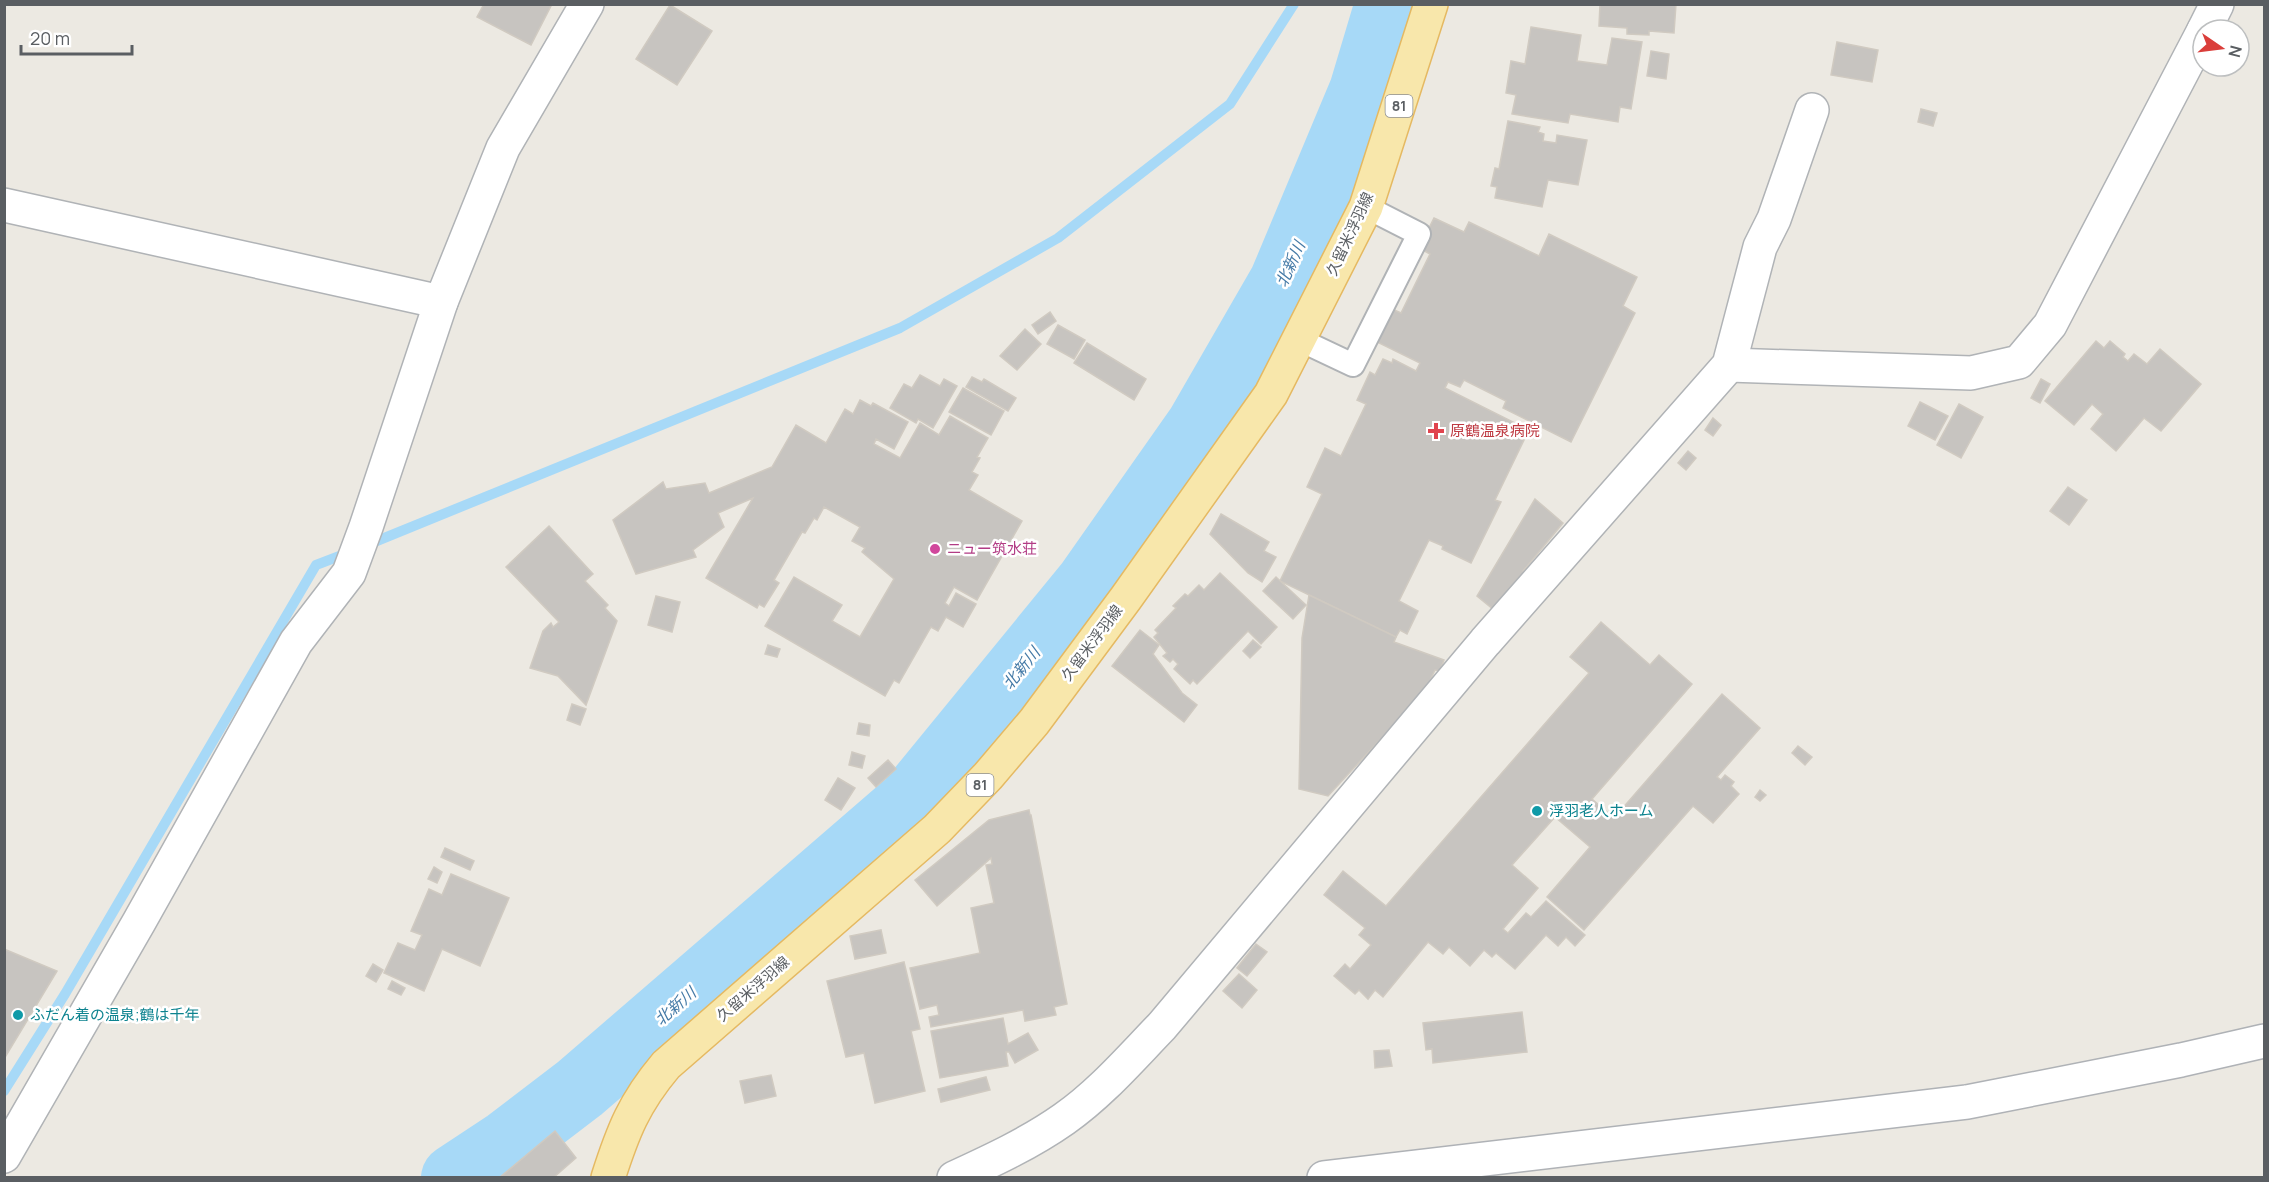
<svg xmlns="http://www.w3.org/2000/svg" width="2269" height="1182" viewBox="0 0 2269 1182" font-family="Manrope,'Noto Sans JP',sans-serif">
  <rect width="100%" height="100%" fill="#ece9e2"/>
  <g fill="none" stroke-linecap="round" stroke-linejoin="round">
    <g stroke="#a7d9f7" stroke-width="10">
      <path d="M367,545l533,-217 158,-90 172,-134 64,-100"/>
      <path d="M4,1091l61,-97 251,-429 34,-13"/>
    </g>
    <path stroke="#a7d9f7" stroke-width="68" d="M455,1178l53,-35 72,-55 330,-285 179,-219 111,-158 83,-144 80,-191 26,-87"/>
  </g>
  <g fill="#c7c4c0" stroke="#d0cac1" stroke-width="1.5">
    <path d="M484,4h68l-21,41 -54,-28z"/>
    <path d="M1600,4h76l-2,29 -25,-2v4l-22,-1v-6l-28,-2z"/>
    <path d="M670,5l42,26 -35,54 -41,-26z"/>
    <path d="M1531,27l50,8 -4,26 30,4 5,-27 30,4 -11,67 -11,-2 -2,15 -48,-8 -2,9 -56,-9 4,-19 -10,-2 5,-32 14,3z"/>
    <path d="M1837,42l41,8 -6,32 -41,-7z"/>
    <path d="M1651,51l18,3 -3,25 -19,-3z"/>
    <path d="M1921,109l16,4 -4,13 -15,-4z"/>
    <path d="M1508,121l32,6 -2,5 6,2 -1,7 13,2 1,-8 30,5 -9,45 -30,-5 -6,27 -47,-9 2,-11 -6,-1 4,-18 4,1z"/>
    <path d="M1434,218l30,14 5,-10 70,34 10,-22 88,43 -14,29 12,7 -64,129 -68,-34 3,-7 -42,-21 -4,7 -12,-5 -3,6 76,38 -5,10 8,4 -29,60 6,2 -30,61 -29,-14 1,-3 -14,-6 -30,61 19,10 -11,23 -7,-4 -4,7 -116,-56 42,-87 -15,-7 18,-39 16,8 25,-52 -9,-4 13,-28 5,3 8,-16 9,4 1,-4 23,12 4,-8 -45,-22 15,-33 11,5 29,-59 -11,-6z"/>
    <path d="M1050,312l6,9 -18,13 -6,-9z"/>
    <path d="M1058,325l27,15 -11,19 -27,-15z"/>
    <path d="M1025,329l16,15 -24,26 -17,-14z"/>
    <path d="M2096,341l8,7 6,-7 15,13 -2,3 5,4 6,-7 13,10 13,-15 41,35 -40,47 -17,-13 -28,33 -25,-22 12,-15 -11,-10 -18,21 -29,-24z"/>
    <path d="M1087,343l59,36 -12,21 -60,-37z"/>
    <path d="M920,375l20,11 4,-7 13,7 -24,42 -15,-9 -2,4 -26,-15 14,-24 8,4z"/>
    <path d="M972,377l10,5 2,-3 32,19 -8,13 -42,-24z"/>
    <path d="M2041,379l9,5 -10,19 -9,-5z"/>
    <path d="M963,388l41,23 -13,24 -42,-23z"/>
    <path d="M860,400l11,6 2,-3 35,19 -14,27 -18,-10 -2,5 26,14 20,-35 19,12 11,-19 38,22 -11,19 3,1 -8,14 6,3 -9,15 53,31 -45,79 -23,-13 -9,16 4,3 7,-13 20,11 -13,23 -17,-10 -8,14 -7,-4 -32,56 -5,-3 -9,16 -120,-70 29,-49 48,28 -10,16 28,16 34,-58 -32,-27 3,-4 -13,-7 8,-14 -36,-20 -7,13 -3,-2 -9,15 -3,-1 -28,48 5,3 -15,24 -5,-3 -2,4 -51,-30 47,-80 -35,15 6,14 -31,23 3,7 -60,17 -23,-54 50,-38 3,7 39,-6 4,10 63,-26 24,-42 30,18 19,-34 8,5z"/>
    <path d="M1920,402l28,14 -13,24 -27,-14z"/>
    <path d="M1959,404l24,13 -22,41 -24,-13z"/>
    <path d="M1713,418l8,7 -8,11 -8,-6z"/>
    <path d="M1688,451l8,7 -10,12 -8,-7z"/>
    <path d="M2068,487l19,13 -18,25 -19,-14z"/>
    <path d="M1535,499l28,24 -40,48 2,2 -31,37 -17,-14z"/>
    <path d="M1221,514l48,28 -5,9 12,6 -14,25 -14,-9 -38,-39z"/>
    <path d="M549,526l44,48 -8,7 23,24 -3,3 12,13 -31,84 -28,-29 -28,-8 13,-37 8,-8 2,4 6,-5 -53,-55z"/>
    <path d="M1220,573l57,54 -16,17 -13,-13 -51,53 -4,-4 -3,4 -16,-15 4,-5 -5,-5 -3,3 -7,-6 4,-3 -13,-16 4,-4 -3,-3 21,-22 -3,-2 12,-12 3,2 11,-11 5,5z"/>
    <path d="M1276,577l30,28 -13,14 -30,-28z"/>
    <path d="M1309,595l87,42 -2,5 50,18 -4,11 -5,-1 -10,21 -97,105 -29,-7 3,-151z"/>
    <path d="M656,596l24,6 -8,30 -24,-7z"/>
    <path d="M1601,622l49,43 9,-10 33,29 -100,115 22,19 108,-124 38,34 -43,49 4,3 4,-5 9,7 -3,4 8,8 -26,29 -20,-17 -109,124 -37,-33 43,-50 -35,-30 -43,48 26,23 -35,41 5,4 18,-20 5,4 15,-16 39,34 -10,11 -9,-9 -8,9 -12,-11 -31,34 -19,-16 -4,4 -8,-7 -14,16 -21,-19 -6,7 -15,-12 -45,55 -8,-7 -7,9 -9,-9 -4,4 -21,-18 11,-12 5,5 21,-24 -12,-10 6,-7 -41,-33 19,-24 43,35 203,-233 -19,-16z"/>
    <path d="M1140,630l19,15 -6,9 29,39 15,12 -13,17 -72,-56z"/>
    <path d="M1253,640l8,7 -11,11 -7,-7z"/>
    <path d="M768,645l12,4 -3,8 -12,-3z"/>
    <path d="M572,704l14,5 -6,16 -13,-5z"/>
    <path d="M859,723l11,2 -1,11 -12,-2z"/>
    <path d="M1798,746l14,11 -7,8 -13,-12z"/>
    <path d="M852,752l13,4 -3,12 -13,-3z"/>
    <path d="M888,760l8,9 -20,18 -8,-9z"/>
    <path d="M838,778l17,10 -14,22 -16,-10z"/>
    <path d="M1760,790l6,5 -6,6 -5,-4z"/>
    <path d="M1029,810l1,5h1l36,189 -13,3 2,8 -31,6 -2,-11 -92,17 -2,-10 10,-2 -2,-10 -17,4 -10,-41 70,-15 -9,-45 23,-5 -8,-38 6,-1 -1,-6 -54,48 -22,-26 74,-60z"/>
    <path d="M445,848l29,13 -4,9 -29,-13z"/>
    <path d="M434,867l8,5 -5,11 -9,-4z"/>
    <path d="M451,874l58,24 -29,68 -38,-17 -18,42 -40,-18 14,-30 17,7 7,-15 -11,-4 18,-42 13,6z"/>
    <path d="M881,930l5,23 -31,6 -5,-23z"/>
    <path d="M1256,944l11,8 -20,24 -10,-8z"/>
    <path d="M4,949l53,22 -53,88z"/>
    <path d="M904,962l16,67 -9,2 14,60 -50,12 -11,-50 -18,4 -19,-76z"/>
    <path d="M373,964l10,6 -7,12 -10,-6z"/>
    <path d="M1239,974l18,16 -15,18 -19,-17z"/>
    <path d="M392,981l13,7 -4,7 -13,-6z"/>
    <path d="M1522,1012l5,40 -94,11 -1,-14 -6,1 -3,-27z"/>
    <path d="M1003,1018l5,26 20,-11 10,17 -23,13 -6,-11h-3l2,14 -68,12 -9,-47z"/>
    <path d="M1389,1050l3,16 -17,2 -1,-17z"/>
    <path d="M771,1075l5,21 -31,7 -5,-22z"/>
    <path d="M986,1077l4,13 -49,12 -3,-13z"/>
    <path d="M555,1131l21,27 -23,20h-54z"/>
  </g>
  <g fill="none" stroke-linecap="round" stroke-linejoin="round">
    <defs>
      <path id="lane" d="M1298,339l55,26 66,-131 -53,-27"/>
      <g id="street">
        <path d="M2204,30l13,-26"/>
        <path d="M4,205l437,97"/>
        <path d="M1729,365l242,8 48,-11 31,-37 153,-293"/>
        <path d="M4,1156l135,-234 157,-280 53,-69 17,-46 75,-225 62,-154 84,-144"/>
        <path d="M954,1178c37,-17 76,-35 110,-59 37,-26 67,-61 98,-93l323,-384 244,-277 31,-118 14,-28 38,-109"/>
      </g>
      <path id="secondary" d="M1324,1178l643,-76 214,-42 83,-19"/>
      <path id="primary" d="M608,1178c15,-47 26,-75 58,-113l271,-236 51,-53 46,-54 92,-124 145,-204 95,-187 65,-203"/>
    </defs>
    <use href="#lane" stroke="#b0b3b6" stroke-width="26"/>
    <use href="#street" stroke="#b0b3b6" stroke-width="36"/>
    <use href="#secondary" stroke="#afb2b6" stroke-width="36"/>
    <use href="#primary" stroke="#e5b962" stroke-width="36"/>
    <use href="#lane" stroke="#fff" stroke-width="22"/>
    <use href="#street" stroke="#fff" stroke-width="33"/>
    <use href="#secondary" stroke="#fff" stroke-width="33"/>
    <use href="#primary" stroke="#f8e7ab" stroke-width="33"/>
  </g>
  <path fill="#e0444e" stroke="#fff" stroke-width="2" d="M1433 422h6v6h6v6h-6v6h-6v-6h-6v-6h6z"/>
  <circle fill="#d1479c" stroke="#fff" stroke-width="2" cx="935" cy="549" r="6"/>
  <g fill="#0f9aa8" stroke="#fff" stroke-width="2">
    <circle cx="1537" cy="811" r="6"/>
    <circle cx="18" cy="1015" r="6"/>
  </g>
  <g text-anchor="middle" stroke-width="5" stroke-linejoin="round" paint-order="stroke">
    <g fill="#fff" stroke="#8c8e91" stroke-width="1.5">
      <rect x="1385.5" y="95" width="27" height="22" rx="4.5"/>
      <rect x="966.5" y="774" width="27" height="22" rx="4.5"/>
    </g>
    <g font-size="14" font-weight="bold" fill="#5a5e62">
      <text x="1399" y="111">81</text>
      <text x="980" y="790">81</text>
    </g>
    <g font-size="15" fill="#5a5e62" stroke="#fff">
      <text transform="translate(1350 234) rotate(-65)" y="5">久留米浮羽線</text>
      <text transform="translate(1092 643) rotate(-53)" y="5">久留米浮羽線</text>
      <text transform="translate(753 989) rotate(-41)" y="5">久留米浮羽線</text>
    </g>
    <g font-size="15" fill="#be3a42" stroke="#fff" text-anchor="start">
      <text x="1450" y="436">原鶴温泉病院</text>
    </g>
    <g font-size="15" fill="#b23c85" stroke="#fff" text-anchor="start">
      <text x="947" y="554">ニュー筑水荘</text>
    </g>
    <g font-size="15" fill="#0d838f" stroke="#fff" text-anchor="start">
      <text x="1549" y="816">浮羽老人ホーム</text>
      <text x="30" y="1020">ふだん着の温泉;鶴は千年</text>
    </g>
    <g font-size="16" font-style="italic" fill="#467ba7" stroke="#fff">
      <text transform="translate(1290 264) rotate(-66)" y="6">北新川</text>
      <text transform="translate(1021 668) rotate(-51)" y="6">北新川</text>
      <text transform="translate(675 1006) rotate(-41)" y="6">北新川</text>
    </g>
  </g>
  <rect width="2269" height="1182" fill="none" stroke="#5a5e62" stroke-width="12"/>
  <g transform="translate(2221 48) rotate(104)"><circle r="28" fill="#ffffff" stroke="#bdbfc0" stroke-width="1.5"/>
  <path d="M0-4.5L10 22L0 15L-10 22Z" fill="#da3e3a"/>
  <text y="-9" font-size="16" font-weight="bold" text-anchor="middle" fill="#5a5e62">N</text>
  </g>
  <path d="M21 45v9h111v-9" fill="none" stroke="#5a5e62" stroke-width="3"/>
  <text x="30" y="45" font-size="18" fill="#5a5e62" stroke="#ffffff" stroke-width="4.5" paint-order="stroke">20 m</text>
</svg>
